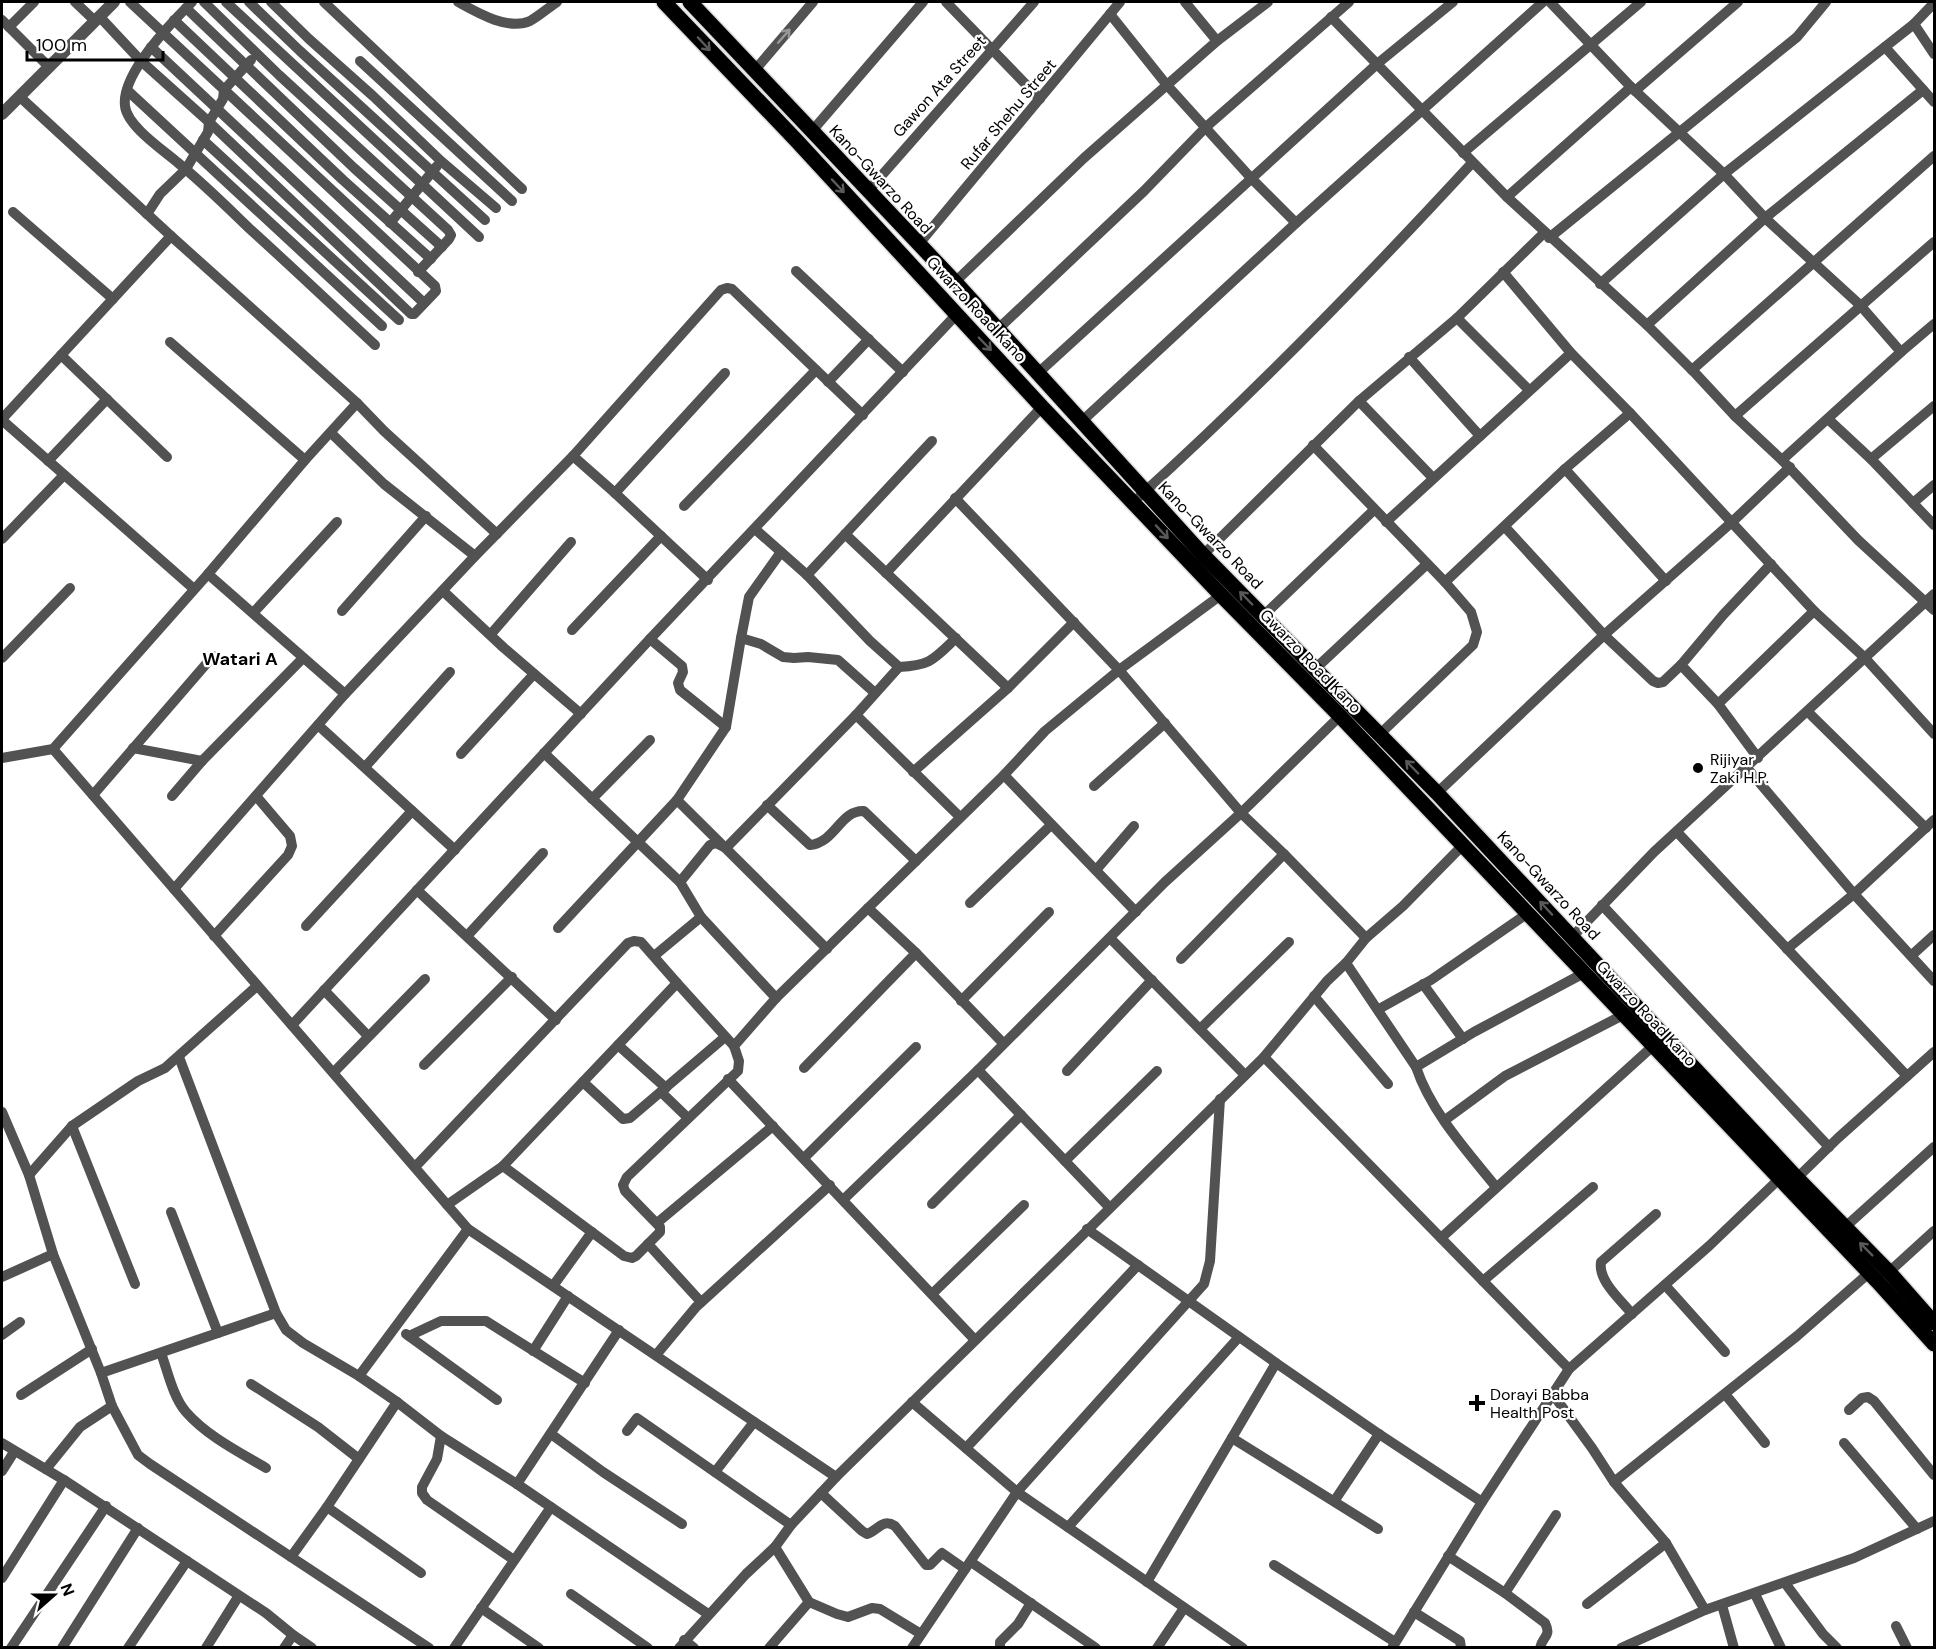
<svg xmlns="http://www.w3.org/2000/svg" width="1936" height="1649" viewBox="0 0 1936 1649" font-family="'DM Sans',sans-serif">
  <rect width="100%" height="100%" fill="#fff"/>
  <g fill="none" stroke-linecap="round" stroke-linejoin="round">
    <defs>
      <g id="primary">
        <path d="M664,2l132,138 246,267 179,188 119,121 538,566 56,62"/>
        <path d="M690,2l265,280 248,273 234,238 360,385 92,94 45,51"/>
      </g>
    </defs>
    <use href="#primary" stroke="#dbdbdb" stroke-width="18"/>
    <g stroke="#525252" stroke-width="10">
      <path d="M75,2l20,19"/>
      <path d="M192,2c-21,21 -71,72 -67,104 2,20 38,44 52,56 26,21 50,45 74,68 42,38 83,77 124,115"/>
      <path d="M204,2l75,73 169,155 3,5 -2,4 -31,33"/>
      <path d="M226,2l253,235"/>
      <path d="M249,2l51,49 185,169"/>
      <path d="M271,2l38,37 64,57 68,65 55,47"/>
      <path d="M324,2l198,187"/>
      <path d="M458,2c18,10 50,29 72,19 9,-5 18,-13 27,-19"/>
      <path d="M946,2l94,97"/>
      <path d="M1185,2l32,39"/>
      <path d="M1550,2l81,85 93,87 41,44 95,87 41,47 -119,108"/>
      <path d="M186,8l168,160 88,79"/>
      <path d="M1110,14l56,70 85,94 45,45"/>
      <path d="M99,16l42,45 68,61 202,192h3l22,-23 -1,-5 -305,-284"/>
      <path d="M1331,17l176,180 140,128 49,49 39,42 47,44 76,80 76,70"/>
      <path d="M2,20l46,46"/>
      <path d="M174,20l169,160 88,79"/>
      <path d="M1914,24l20,30"/>
      <path d="M9,27l25,-25"/>
      <path d="M151,47l273,256"/>
      <path d="M1885,47l49,55"/>
      <path d="M360,61l152,140"/>
      <path d="M755,70l58,-68"/>
      <path d="M127,90l255,236"/>
      <path d="M1635,91l103,-89"/>
      <path d="M20,97l151,139 186,167 -52,57 -97,114 137,120"/>
      <path d="M812,131l111,-129"/>
      <path d="M203,140l196,180"/>
      <path d="M1463,153l178,-151"/>
      <path d="M868,191l166,-189"/>
      <path d="M1507,197l124,-110"/>
      <path d="M13,212l100,87"/>
      <path d="M147,214l13,-20 26,-25 22,-37 1,-10 14,-23 1,-9 27,-30"/>
      <path d="M390,223l47,-57"/>
      <path d="M1549,238l248,-201 29,-35"/>
      <path d="M918,245l202,-243"/>
      <path d="M796,271l107,101"/>
      <path d="M1503,272l68,81 59,60 184,198 51,47 69,76"/>
      <path d="M955,282l129,-124 133,-117 51,-39"/>
      <path d="M1600,284l124,-110 190,-150 20,-21"/>
      <path d="M1457,318l72,72"/>
      <path d="M1647,325l118,-107 158,-128"/>
      <path d="M997,330l147,-139 62,-64 143,-125"/>
      <path d="M170,342l135,118"/>
      <path d="M1901,352l33,-28"/>
      <path d="M61,355l106,102"/>
      <path d="M1409,357l71,79"/>
      <path d="M1692,370l242,-214"/>
      <path d="M1037,374l340,-310 76,-62"/>
      <path d="M828,382l41,-43"/>
      <path d="M1359,401l74,77"/>
      <path d="M357,403l27,28 113,103"/>
      <path d="M1735,416l199,-174"/>
      <path d="M2,419l169,-183"/>
      <path d="M1828,419l43,40 63,66"/>
      <path d="M2,420l192,169"/>
      <path d="M1081,422l215,-199 247,-221"/>
      <path d="M331,433l53,51 91,72"/>
      <path d="M1313,445l132,137 26,30 6,20 -4,13 -93,89"/>
      <path d="M573,456l42,37 93,87"/>
      <path d="M1871,459l63,-53"/>
      <path d="M48,461l59,-62"/>
      <path d="M1565,469l101,112"/>
      <path d="M615,493l110,-120"/>
      <path d="M1140,496c117,-106 226,-218 332,-333"/>
      <path d="M955,498l164,172 122,143 43,41 82,84"/>
      <path d="M1913,503l21,-18"/>
      <path d="M684,506l132,-136"/>
      <path d="M1386,522l185,-169"/>
      <path d="M1505,527l99,108 49,46 5,2 5,-1 18,-17"/>
      <path d="M755,529l52,46 63,66 29,26 -43,48 -130,133 -10,-5 -6,2 -30,37 21,35 75,81"/>
      <path d="M845,534l163,154"/>
      <path d="M2,539l62,-64"/>
      <path d="M1203,555l156,-154 98,-83 87,-85"/>
      <path d="M886,573l156,-166"/>
      <path d="M807,575l125,-134"/>
      <path d="M1445,582l120,-113 65,-56"/>
      <path d="M443,591l61,57 77,66"/>
      <path d="M342,611l84,-95"/>
      <path d="M254,612l83,-90"/>
      <path d="M1263,616l111,-106"/>
      <path d="M572,630l89,-94"/>
      <path d="M491,634l80,-92"/>
      <path d="M741,638l8,-41 32,-45"/>
      <path d="M650,639l32,27 1,6 -5,11 2,7 46,37"/>
      <path d="M2,658l68,-70"/>
      <path d="M899,667c32,-2 34,-7 57,-29"/>
      <path d="M1315,669l112,-105"/>
      <path d="M1718,704l96,-93"/>
      <path d="M1808,712l118,116"/>
      <path d="M856,715l104,102"/>
      <path d="M318,725l137,125"/>
      <path d="M133,748l69,13"/>
      <path d="M53,749l415,480 368,248"/>
      <path d="M544,753l136,129"/>
      <path d="M461,754l73,-80"/>
      <path d="M2,758l51,-9 155,-175"/>
      <path d="M1758,758l-40,-54 -37,-39 42,-50 48,-51"/>
      <path d="M365,767l85,-95"/>
      <path d="M1747,768l107,126 80,87"/>
      <path d="M913,772l95,-84 66,-66"/>
      <path d="M1004,775l132,137"/>
      <path d="M1094,786l71,-63"/>
      <path d="M1437,793l167,-158 128,-113 58,-55"/>
      <path d="M93,795l120,-139"/>
      <path d="M172,796l30,-35 101,-103"/>
      <path d="M592,799l58,-59"/>
      <path d="M677,800l49,-73 15,-89 20,6 22,13 11,1 14,-1 30,3 37,33"/>
      <path d="M767,805l43,40c26,-3 30,-35 54,-34l52,50"/>
      <path d="M1677,832l230,244"/>
      <path d="M1096,870l38,-44"/>
      <path d="M174,889l171,-195 130,-138 98,-100 148,-166 6,-2 5,1 131,126"/>
      <path d="M417,890l139,130"/>
      <path d="M970,903l81,-78"/>
      <path d="M1602,905l227,242"/>
      <path d="M868,908l48,45 87,90"/>
      <path d="M306,926l106,-115"/>
      <path d="M558,928l119,-128 150,149"/>
      <path d="M214,936l74,-81 4,-9 -2,-10 -34,-40"/>
      <path d="M467,936l76,-83"/>
      <path d="M1573,936l81,-84 280,-258"/>
      <path d="M1110,938l135,137"/>
      <path d="M1787,949l67,-55 80,-74"/>
      <path d="M1912,955l22,-20"/>
      <path d="M654,956l47,-39"/>
      <path d="M1181,959l103,-105"/>
      <path d="M1346,963l70,104c15,45 51,84 80,120"/>
      <path d="M1423,984l40,55"/>
      <path d="M324,990l44,46"/>
      <path d="M1314,996l74,88"/>
      <path d="M961,1001l88,-89"/>
      <path d="M1379,1009l52,-29 97,-67"/>
      <path d="M292,1025l358,-386 306,-324"/>
      <path d="M1200,1029l89,-87"/>
      <path d="M618,1045l48,43"/>
      <path d="M179,1057l97,256 10,17 17,13 56,33 38,26 44,34 76,48 191,130"/>
      <path d="M1264,1057l305,312"/>
      <path d="M424,1065l88,-88"/>
      <path d="M1416,1067l58,-35 110,-59"/>
      <path d="M804,1068l112,-115"/>
      <path d="M978,1070l131,137"/>
      <path d="M1067,1071l85,-91"/>
      <path d="M334,1072l91,-93"/>
      <path d="M728,1079l247,261"/>
      <path d="M583,1082l40,37 7,-1 95,-81"/>
      <path d="M661,1092l27,26"/>
      <path d="M2,1112l27,63 24,79 48,119 11,33 26,49 12,9 279,184"/>
      <path d="M1445,1120l60,-44 118,-61"/>
      <path d="M72,1126l63,158"/>
      <path d="M804,1158l112,-111"/>
      <path d="M1065,1161l92,-90"/>
      <path d="M503,1166l174,-183 57,63"/>
      <path d="M415,1167l213,-224 6,-2 7,1 36,41"/>
      <path d="M29,1175l43,-49 66,-45 27,-13 92,-82"/>
      <path d="M1797,1178l41,-40 96,-86"/>
      <path d="M844,1199l134,-129 187,-188 76,-69 99,-97"/>
      <path d="M932,1204l89,-89"/>
      <path d="M447,1205l56,-39 121,90 8,2 4,-2 24,-24v-5l-35,-36 -2,-6 4,-8 111,-106 1,-10 -5,-15 42,-48 228,-223 41,-44 74,-61 102,-75"/>
      <path d="M171,1212l47,121"/>
      <path d="M657,1223l116,-97"/>
      <path d="M1844,1228l90,-81"/>
      <path d="M1087,1229l189,134"/>
      <path d="M1441,1238l212,-192"/>
      <path d="M648,1244l53,58"/>
      <path d="M1889,1272l45,-41"/>
      <path d="M2,1277l51,-23"/>
      <path d="M1483,1281l110,-94"/>
      <path d="M1665,1285l60,67"/>
      <path d="M553,1286l39,-54"/>
      <path d="M932,1294l92,-89"/>
      <path d="M1632,1314c-12,-15 -34,-33 -31,-52l55,-48"/>
      <path d="M406,1334l91,66"/>
      <path d="M2,1335l18,-13"/>
      <path d="M409,1336l32,-15h45l99,62"/>
      <path d="M533,1351l35,-55"/>
      <path d="M161,1353c7,19 12,44 25,59 21,24 53,40 80,56"/>
      <path d="M656,1355l40,-48 134,-122"/>
      <path d="M101,1373l175,-60"/>
      <path d="M359,1376l109,-147"/>
      <path d="M251,1384l67,43 41,32"/>
      <path d="M1552,1393l40,55 22,34 52,61 39,67"/>
      <path d="M1725,1394l40,49"/>
      <path d="M21,1395l71,-46"/>
      <path d="M912,1402l105,90 226,156"/>
      <path d="M1849,1410l13,-12 6,-1 6,4 60,74"/>
      <path d="M627,1431l10,-13 154,107"/>
      <path d="M551,1434l52,38 79,52"/>
      <path d="M441,1436l-4,23 -15,28v6l5,7 87,60"/>
      <path d="M1232,1438l146,91"/>
      <path d="M2,1443l62,37 -62,98"/>
      <path d="M1844,1443l73,86"/>
      <path d="M966,1448l172,-183"/>
      <path d="M46,1469l34,-42 32,-21"/>
      <path d="M2,1471l12,-19"/>
      <path d="M715,1472l39,-50"/>
      <path d="M64,1480l202,133 27,22 19,13"/>
      <path d="M1614,1482l183,-146 72,-63"/>
      <path d="M517,1484l102,-154"/>
      <path d="M821,1493l41,38 5,3c12,-4 15,-16 28,-8l31,39h4l12,-12 23,16"/>
      <path d="M1335,1500l44,-66"/>
      <path d="M327,1507l94,66"/>
      <path d="M1068,1527l171,-190"/>
      <path d="M775,1547l34,55 28,12 11,3 24,-9 8,1 41,25"/>
      <path d="M1448,1556l57,37 40,30c7,14 -3,13 -5,25"/>
      <path d="M291,1557l36,-50 70,-105"/>
      <path d="M971,1562l125,86"/>
      <path d="M1274,1565l121,77"/>
      <path d="M1147,1582l129,-219 103,71 103,68"/>
      <path d="M1785,1583l38,51 14,14"/>
      <path d="M1505,1593l51,-78"/>
      <path d="M571,1594l77,54"/>
      <path d="M1755,1594l26,54"/>
      <path d="M1587,1604l79,-61"/>
      <path d="M1722,1605l12,43"/>
      <path d="M481,1608l58,40"/>
      <path d="M1414,1612l46,29 1,7"/>
      <path d="M1896,1626l11,22"/>
      <path d="M684,1640l10,8"/>
      <path d="M11,1648l95,-142"/>
      <path d="M62,1648l76,-120"/>
      <path d="M128,1648l59,-87"/>
      <path d="M206,1648l32,-51"/>
      <path d="M284,1648l9,-13"/>
      <path d="M454,1648l97,-141"/>
      <path d="M679,1648l67,-74 29,-27 16,-22 45,-48 428,-420 63,-76 19,-18 20,-25 37,-32 60,-61"/>
      <path d="M769,1648l40,-46"/>
      <path d="M912,1648l105,-156 187,-208 6,-23 10,-162"/>
      <path d="M1000,1648v-6l18,-18 13,-21"/>
      <path d="M1157,1648l27,-40"/>
      <path d="M1392,1648l90,-146 87,-133 140,-123 70,-67"/>
      <path d="M1621,1648l84,-38 149,-52 80,-37"/>
    </g>
    <path stroke="#525252" stroke-width="12" d="M2,114l112,-112"/>
    <use href="#primary" stroke="#000" stroke-width="15"/>
  </g>
  <defs><path id="oneway-shaft" d="M-6 0H5M1.5-3L5.5 0L1.5 3" fill="none" stroke-width="1.6" stroke-linecap="round" stroke-linejoin="round" transform="scale(1.5)"/></defs>
  <use stroke="#979797" href="#oneway-shaft" transform="translate(784 36) rotate(-49)"/>
  <g stroke="#595959">
    <use href="#oneway-shaft" transform="translate(704 44) rotate(47)"/>
    <use href="#oneway-shaft" transform="translate(838 186) rotate(47)"/>
    <use href="#oneway-shaft" transform="translate(985 344) rotate(46)"/>
    <use href="#oneway-shaft" transform="translate(1162 532) rotate(47)"/>
    <use href="#oneway-shaft" transform="translate(1246 598) rotate(-134)"/>
    <use href="#oneway-shaft" transform="translate(1412 767) rotate(-134)"/>
    <use href="#oneway-shaft" transform="translate(1546 908) rotate(-133)"/>
    <use href="#oneway-shaft" transform="translate(1866 1249) rotate(-135)"/>
  </g>
  <g fill="#000" stroke="#fff" stroke-width="2">
    <circle cx="1698" cy="768" r="6"/>
    <path d="M1474 1394h6v6h6v6h-6v6h-6v-6h-6v-6h6z"/>
  </g>
  <g text-anchor="middle" stroke-width="4.5" stroke-linejoin="round" paint-order="stroke">
    <g font-size="16" fill="#000" stroke="#fff">
      <text transform="translate(939 86) rotate(-48)" y="6">Gawon Ata Street</text>
      <text transform="translate(1008 114) rotate(-50)" y="6">Rufar Shehu Street</text>
      <text transform="translate(881 179) rotate(47)" y="6">Kano-Gwarzo Road</text>
      <text transform="translate(977 309) rotate(47)" y="6">Gwarzo Road Kano</text>
      <text transform="translate(1211 535) rotate(46)" y="6">Kano-Gwarzo Road</text>
      <text transform="translate(1311 661) rotate(46)" y="6">Gwarzo Road Kano</text>
      <text transform="translate(1549 885) rotate(47)" y="6">Kano-Gwarzo Road</text>
      <text transform="translate(1647 1013) rotate(47)" y="6">Gwarzo Road Kano</text>
    </g>
    <g font-size="16" fill="#000" stroke="#fff" text-anchor="start">
      <text x="1710" y="765">Rijiyar<tspan x="1710" dy="18">Zaki H.P.</tspan></text>
      <text x="1490" y="1400">Dorayi Babba<tspan x="1490" dy="18">Health Post</tspan></text>
    </g>
    <g font-size="18" font-weight="bold" fill="#000" stroke="#fff">
      <text x="240" y="665">Watari A</text>
    </g>
  </g>
  <rect width="1936" height="1649" fill="none" stroke="#000000" stroke-width="6"/>
  <g transform="translate(54 1595) rotate(69)" stroke="#ffffff" stroke-width="4.5" paint-order="stroke">
  <path d="M0-4.5L10 22L0 15L-10 22Z" fill="#000000"/>
  <text y="-9" font-size="16" font-weight="bold" text-anchor="middle" fill="#000000">N</text>
  </g>
  <path d="M27 51v9h136v-9" fill="none" stroke="#000000" stroke-width="3"/>
  <text x="36" y="51" font-size="18" fill="#000000" stroke="#ffffff" stroke-width="4.5" paint-order="stroke">100 m</text>
</svg>
